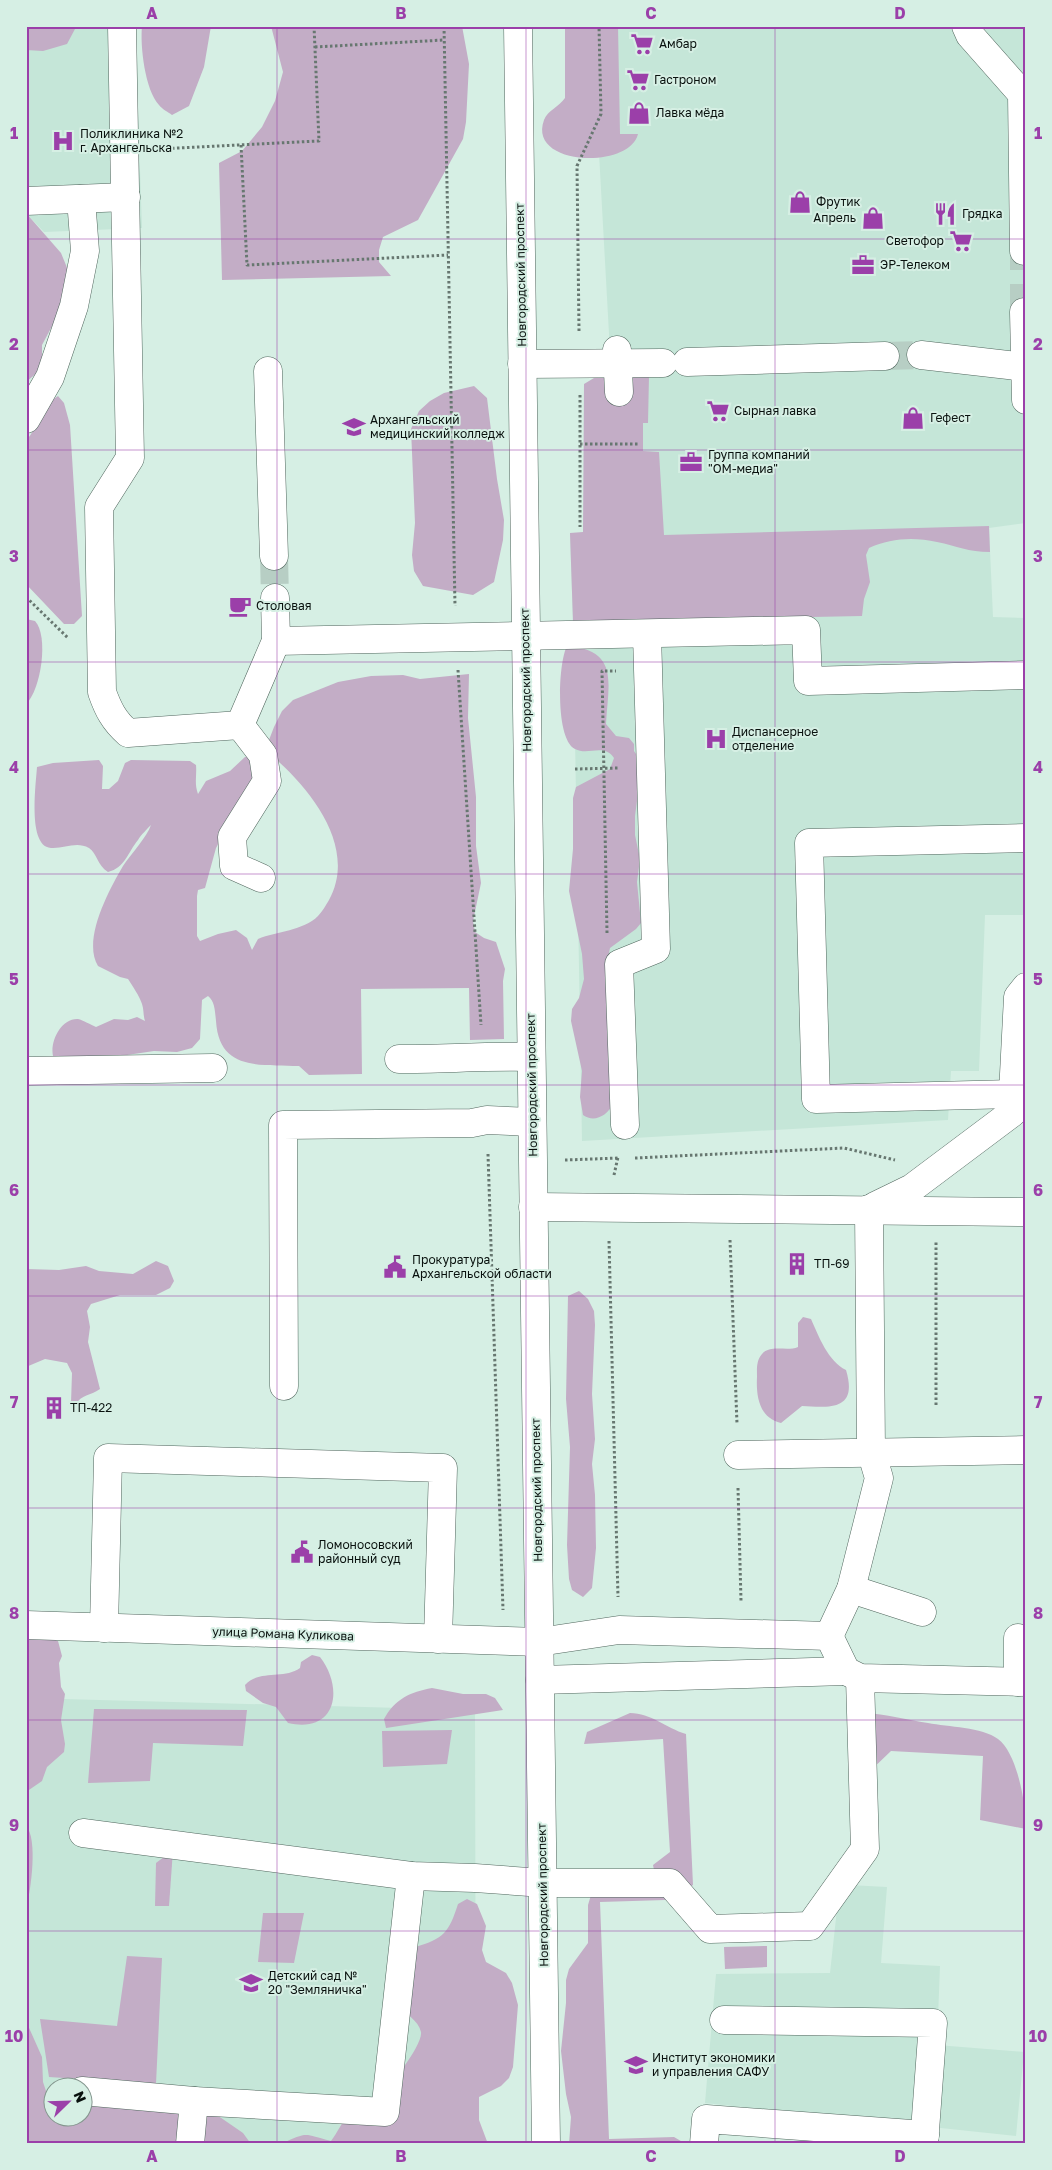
<svg xmlns="http://www.w3.org/2000/svg" width="1052" height="2170" viewBox="0 0 1052 2170" font-family="'Golos Text',sans-serif">
  <rect width="100%" height="100%" fill="#d6efe4"/>
  <g fill="#c5e6d8" fill-rule="evenodd">
    <path d="M26,26h109l7,202 -98,4 -18,-19z"/>
    <path d="M592,26h434v497l-37,5 4,89 33,1v297h-41l-6,156h-28l-3,49 -366,21 -9,-519 -3,-89h50z"/>
    <path d="M26,1698l449,12 1,434h-450zM52,2088h30v30h-30z"/>
    <path d="M849,1885l38,2 -6,76 59,3 -3,79 87,7 -8,84 -311,-33 11,-129 114,-1 8,-73z"/>
  </g>
  <g fill="#c3adc6">
    <path d="M26,26h48l1,3 -8,15 -24,7 -17,-1z"/>
    <path d="M142,26h69l-7,41 -15,39 -17,9c-4,-3 -10,-6 -13,-10 -14,-15 -19,-59 -17,-79z"/>
    <path d="M271,26h191l7,38 -3,58 -3,17 -45,81 -35,17 -4,13v12l12,14 -169,4 -3,-117 23,-12 20,-24 13,-26 8,-29z"/>
    <path d="M565,26h53l2,108h18c-9,36 -111,32 -94,-14 4,-10 15,-13 21,-22z"/>
    <path d="M26,213l35,40 7,17 -9,43 -17,32v17l-4,10 -12,10z"/>
    <path d="M649,376l-1,47h-5v28l16,1 5,83 325,-9 1,26c-22,0 -33,-6 -53,-10 -23,-5 -46,-4 -68,6l-3,7 4,27 -6,17 -2,17 -289,6 -3,-89 13,-1 1,-148 10,-6z"/>
    <path d="M474,386l13,12 10,81 7,41 -1,20 -9,42 -21,13 -50,-9 -9,-15 -2,-16 3,-32 -4,-94 8,-18 11,-10 14,-8z"/>
    <path d="M58,396l6,7 6,22 12,191 -8,8h-10l-38,-40v-143c12,-14 16,-35 32,-45z"/>
    <path d="M26,619l9,2c14,15 6,69 -9,83z"/>
    <path d="M567,646c53,4 41,38 39,78l10,12 13,2 5,6v7l8,12 -7,53v19l5,24 -3,23 4,41 -5,6 -26,19 -5,23 8,133c-6,12 -19,19 -30,11l-3,-18 2,-26 -11,-50 1,-12 7,-11 5,-19 -2,-25 -13,-63 4,-42v-51l3,-11 34,-18 4,-11c-10,-15 -26,-2 -39,-9 -20,-10 -17,-86 -8,-103z"/>
    <path d="M469,674l-1,44 8,79v49l5,37 -8,38 2,11 9,6 12,4 9,27 -2,12 1,58 -34,1 -1,-52 -108,1 1,85 -53,1 -10,-9c-37,-2 -80,6 -83,-45 -1,-9 -1,-20 -8,-25l-6,4 -2,39 -8,9 -15,4 -23,-1 -54,8h-46c-6,-14 6,-41 24,-40 5,1 13,6 18,8l18,-8 14,1 9,-3 8,4c-2,-6 -1,-11 -3,-17 -2,-7 -10,-19 -14,-25l-8,-2 -22,-11c-16,-26 11,-76 25,-100 8,-12 24,-29 28,-41 -4,4 -10,10 -13,15 -10,12 -13,28 -30,32 -11,-7 -11,-19 -19,-24 -13,-7 -25,1 -38,0 -24,-1 -15,-65 -14,-81l16,-4 46,-3 4,6 -1,23h7l9,-8 7,-18 6,-3 59,1 6,4c1,11 -2,18 2,29l8,-13 24,-10 15,-14 7,-2 11,8 -47,85 -11,40 -7,2 -1,6v40l3,5 18,-7 18,-4 11,8 5,12 6,-11c19,-8 45,-8 60,-23 4,-4 8,-11 11,-16 29,-53 -19,-112 -58,-145l-2,-15 5,-13 8,-16 11,-11 45,-18 33,-6 32,-1 17,4z"/>
    <path d="M156,1261l12,5 6,15 -4,7 -14,7h-36l-29,9 -4,7 3,16 -2,15 12,47c-10,7 -18,5 -25,16l-4,-2 1,-30 -5,-10 -22,-4 -19,8v-98l33,1 27,-4 13,5 34,3z"/>
    <path d="M579,1291l9,8 6,12 1,14 -3,69 3,45 -3,25 3,31 1,53 -4,40 -9,9 -11,-7 -3,-11 -2,-34 3,-98 -4,-48 2,-103z"/>
    <path d="M803,1317l8,2c8,18 17,42 35,51 12,40 -15,38 -44,36l-21,17c-22,-5 -25,-27 -24,-46 0,-8 -1,-16 5,-23 9,-10 25,-2 36,-7v-24z"/>
    <path d="M26,1635l20,1 12,5 4,15 -3,7 2,24 4,7 -4,26 4,24 -1,8 -17,15 -5,14 -16,11z"/>
    <path d="M312,1655l8,2c24,31 17,77 -32,66l-12,-16 -13,-4 -17,-12 -1,-6c15,-16 38,-5 55,-17l1,-6z"/>
    <path d="M432,1688l31,6h23l9,4 8,12 -117,18 -2,-9c11,-20 26,-27 48,-31z"/>
    <path d="M94,1709l153,1 -4,36 -90,-3 -3,38 -62,2z"/>
    <path d="M630,1713c21,0 36,15 56,21l7,151 -28,15 -65,2 9,237 65,-2 12,7h-117l2,-27 -5,-23 -5,-43 5,-48v-23l3,-11 19,-26v-38l3,-10 64,-20 -2,-10 17,-13 -7,-113 -79,5 3,-12z"/>
    <path d="M864,1713c22,1 43,7 64,10 20,4 54,4 70,16 20,15 28,67 28,90l-46,-9 3,-64 -92,-5 -24,23z"/>
    <path d="M452,1730l-5,34 -64,3 -1,-36z"/>
    <path d="M26,1826c12,12 5,65 0,82z"/>
    <path d="M173,1850l-4,56h-14l1,-43z"/>
    <path d="M467,1899l10,5 9,22 -4,24 4,12 20,11 6,10 6,22 -5,62 -4,11 -8,8 -22,11v23l9,24h-207c28,-13 22,-10 50,-3 7,-9 11,-20 19,-28 8,-7 20,-8 27,-14 11,-10 46,-54 44,-67 -2,-11 -17,-20 -25,-28l19,-57c29,-8 34,-15 43,-43z"/>
    <path d="M263,1913h41l-10,50 -36,-1z"/>
    <path d="M767,1946v21l-42,2 -1,-22z"/>
    <path d="M127,1956l35,2 -6,126 -107,-7 -9,-58 77,7z"/>
    <path d="M26,2021l16,36 1,25 9,27v9h30l1,-7 7,-7 124,9 29,20 8,11h-225z"/>
  </g>
  <g fill="none" stroke-linecap="round" stroke-linejoin="round">
    <g stroke="#b7cec4" stroke-width="28" stroke-dasharray="28 14" stroke-linecap="butt">
      <path d="M1024,312v-61"/>
      <path d="M885,356l36,-1"/>
      <path d="M274,556l1,42"/>
    </g>
    <defs>
      <g id="minor">
        <path d="M122,26l8,432 -31,49 3,185c6,17 12,29 26,41l112,-8 36,-84 -1,-43"/>
        <path d="M518,26l28,2118"/>
        <path d="M966,26l4,9 52,59 2,157"/>
        <path d="M26,201l100,-4"/>
        <path d="M1024,312l2,88"/>
        <path d="M617,350l2,42"/>
        <path d="M921,355l105,12"/>
        <path d="M687,362l198,-6"/>
        <path d="M522,364l141,-1"/>
        <path d="M268,371l6,185"/>
        <path d="M26,419l24,-42 24,-71 11,-55 -4,-52"/>
        <path d="M276,641l530,-11 2,51 218,-6"/>
        <path d="M240,725l23,30 4,26 -35,56 2,29 27,12"/>
        <path d="M399,1059c44,0 88,-3 132,-2"/>
        <path d="M26,1071l187,-3"/>
        <path d="M1013,1094l-197,5 -7,-256 217,-5"/>
        <path d="M625,1125l-6,-161 37,-15 -9,-315"/>
        <path d="M875,1206l37,-18 100,-75 6,-116 8,-10"/>
        <path d="M533,1207l493,5"/>
        <path d="M284,1386l-1,-261 189,-2 15,-3 45,2"/>
        <path d="M738,1455l288,-5"/>
        <path d="M851,1589l71,23"/>
        <path d="M26,1625l513,17 80,-12 210,6 17,35 14,7 166,4"/>
        <path d="M104,1628l4,-170 335,10 -5,171"/>
        <path d="M829,1636l22,-47 28,-111 -8,-27 -2,-242"/>
        <path d="M1018,1638v44"/>
        <path d="M540,1680l306,-9"/>
        <path d="M83,1833l328,43 64,2 68,5h127l40,46 100,-3 55,-77 -5,-171"/>
        <path d="M724,2020l209,3 -9,121"/>
        <path d="M82,2091l112,10"/>
        <path d="M190,2144l4,-43 191,11 26,-236"/>
        <path d="M704,2144l2,-25 219,16"/>
      </g>
    </defs>
    <use href="#minor" stroke="#50665d" stroke-width="29"/>
    <g stroke="#677770" stroke-width="3" stroke-dasharray="2.5 2.5" stroke-linecap="butt">
      <path d="M444,26l11,580"/>
      <path d="M315,47l129,-7"/>
      <path d="M241,145l6,120 201,-10"/>
      <path d="M157,149l162,-8 -5,-115"/>
      <path d="M579,331l-2,-165 24,-52 -2,-88"/>
      <path d="M580,395v132"/>
      <path d="M580,444h58"/>
      <path d="M26,597l42,41"/>
      <path d="M458,670l23,355"/>
      <path d="M575,769l45,-1"/>
      <path d="M607,933l-5,-262h14"/>
      <path d="M488,1154l15,456"/>
      <path d="M635,1158l209,-10 51,12"/>
      <path d="M565,1160l54,-2"/>
      <path d="M614,1175l4,-18"/>
      <path d="M730,1240l7,184"/>
      <path d="M609,1241l9,356"/>
      <path d="M936,1405v-163"/>
      <path d="M738,1488l3,113"/>
    </g>
    <use href="#minor" stroke="#fff" stroke-width="28"/>
  </g>
  <path fill="none" stroke="#9b3fa9" stroke-width="1" stroke-opacity="0.55" d="M277,26v2118M526,26v2118M775,26v2118M26,239h1000M26,450h1000M26,662h1000M26,874h1000M26,1085h1000M26,1296h1000M26,1508h1000M26,1720h1000M26,1931h1000"/>
  <defs>
    <symbol id="supermarket-bare" viewBox="-9 -9 18 18"><path d="M-6-5.5h2.5l.6 2H6L4.5 2H-2.5L-4.4-4H-6ZM-1.5 3.2a1.3 1.3 0 1 0 .1 0ZM3 3.2a1.3 1.3 0 1 0 .1 0Z" fill="#9b3fa9" stroke="#d6efe4" stroke-width="2.5" paint-order="stroke"/></symbol>
    <symbol id="shop-bare" viewBox="-9 -9 18 18"><path d="M-5-2.5h2.3a2.7 3.5 0 0 1 5.4 0H5L5.5 6h-11ZM-1.5-2.5h3a1.5 2.3 0 0 0-3 0Z" fill="#9b3fa9" stroke="#d6efe4" stroke-width="2.5" paint-order="stroke"/></symbol>
    <symbol id="hospital-bare" viewBox="-9 -9 18 18"><path d="M-5-5h3v3.5h4V-5h3V5h-3V1.5h-4V5h-3Z" fill="#9b3fa9" stroke="#d6efe4" stroke-width="2.5" paint-order="stroke"/></symbol>
    <symbol id="restaurant-bare" viewBox="-9 -9 18 18"><path d="M-5-6h1v4h1v-4h1v4h1v-4h1v5L-1.5 .5V6h-2V.5L-5-1ZM5-6V6H3V1.5H1.5Q1.5-4 5-6Z" fill="#9b3fa9" stroke="#d6efe4" stroke-width="2.5" paint-order="stroke"/></symbol>
    <symbol id="office-bare" viewBox="-9 -9 18 18"><path d="M-6-3h4V-5.5h4V-3h4V5H-6ZM-1-4.5V-3h2v-1.5ZM-6 0V1H6V0Z" fill="#9b3fa9" stroke="#d6efe4" stroke-width="2.5" paint-order="stroke"/></symbol>
    <symbol id="university-bare" viewBox="-9 -9 18 18"><path d="M0-5L7-2L0 1L-7-2ZM-4 1L0 2.5L4 1V4Q0 6-4 4Z" fill="#9b3fa9" stroke="#d6efe4" stroke-width="2.5" paint-order="stroke"/></symbol>
    <symbol id="cafe-bare" viewBox="-9 -9 18 18"><path d="M-5.5-4.5H6V0H3Q3 3.5 0 3.5H-2.5Q-5.5 3.5-5.5 0ZM3-3.2v2h1.7v-2ZM-6 4.5H4V6H-6Z" fill="#9b3fa9" stroke="#d6efe4" stroke-width="2.5" paint-order="stroke"/></symbol>
    <symbol id="building-bare" viewBox="-9 -9 18 18"><path d="M-4-6H4V6H1V3H-1V6H-4ZM-2.5-4.3h1.7v1.8h-1.7ZM.8-4.3h1.7v1.8H.8ZM-2.5-1h1.7V.8h-1.7ZM.8-1h1.7V.8H.8Z" fill="#9b3fa9" stroke="#d6efe4" stroke-width="2.5" paint-order="stroke"/></symbol>
    <symbol id="civic-bare" viewBox="-9 -9 18 18"><path d="M-.6-6.5H3V-4.5H.6V-3L4-1V1h2V6H-6V1h2V-1L-.6-3ZM-1.2 2.5V6h2.4V2.5Z" fill="#9b3fa9" stroke="#d6efe4" stroke-width="2.5" paint-order="stroke"/></symbol>
    <symbol id="school-bare" viewBox="-9 -9 18 18"><path d="M0-5L7-2L0 1L-7-2ZM-4 1L0 2.5L4 1V4Q0 6-4 4Z" fill="#9b3fa9" stroke="#d6efe4" stroke-width="2.5" paint-order="stroke"/></symbol>
  </defs>
  <g fill-rule="evenodd">
    <use href="#supermarket-bare" x="626" y="28" width="32" height="32"/>
    <use href="#supermarket-bare" x="622" y="64" width="32" height="32"/>
    <use href="#shop-bare" x="623" y="97" width="32" height="32"/>
    <use href="#hospital-bare" x="47" y="125" width="32" height="32"/>
    <use href="#shop-bare" x="784" y="186" width="32" height="32"/>
    <use href="#restaurant-bare" x="929" y="198" width="32" height="32"/>
    <use href="#shop-bare" x="857" y="202" width="32" height="32"/>
    <use href="#supermarket-bare" x="945" y="225" width="32" height="32"/>
    <use href="#office-bare" x="847" y="249" width="32" height="32"/>
    <use href="#supermarket-bare" x="702" y="395" width="32" height="32"/>
    <use href="#shop-bare" x="897" y="402" width="32" height="32"/>
    <use href="#university-bare" x="338" y="411" width="32" height="32"/>
    <use href="#office-bare" x="675" y="446" width="32" height="32"/>
    <use href="#cafe-bare" x="224" y="590" width="32" height="32"/>
    <use href="#hospital-bare" x="700" y="723" width="32" height="32"/>
    <use href="#building-bare" x="781" y="1248" width="32" height="32"/>
    <use href="#civic-bare" x="379" y="1251" width="32" height="32"/>
    <use href="#building-bare" x="38" y="1392" width="32" height="32"/>
    <use href="#civic-bare" x="286" y="1536" width="32" height="32"/>
    <use href="#school-bare" x="235" y="1967" width="32" height="32"/>
    <use href="#university-bare" x="620" y="2049" width="32" height="32"/>
  </g>
  <g text-anchor="middle" stroke-width="4" stroke-linejoin="round" paint-order="stroke">
    <g font-size="12" fill="#09110e" stroke="#d6efe4" text-anchor="start">
      <text x="659" y="48">Амбар</text>
      <text x="654" y="84">Гастроном</text>
      <text x="656" y="117">Лавка мёда</text>
      <text x="80" y="138">Поликлиника №2<tspan x="80" dy="14">г. Архангельска</tspan></text>
      <text x="816" y="206">Фрутик</text>
      <text x="962" y="218">Грядка</text>
      <text x="856" y="222" text-anchor="end">Апрель</text>
      <text x="944" y="245" text-anchor="end">Светофор</text>
      <text x="880" y="269">ЭР-Телеком</text>
      <text x="734" y="415">Сырная лавка</text>
      <text x="930" y="422">Гефест</text>
      <text x="370" y="424">Архангельский<tspan x="370" dy="14">медицинский колледж</tspan></text>
      <text x="708" y="459">Группа компаний<tspan x="708" dy="14">"ОМ-медиа"</tspan></text>
      <text x="256" y="610">Столовая</text>
      <text x="732" y="736">Диспансерное<tspan x="732" dy="14">отделение</tspan></text>
      <text x="412" y="1264">Прокуратура<tspan x="412" dy="14">Архангельской области</tspan></text>
      <text x="814" y="1268">ТП-69</text>
      <text x="70" y="1412">ТП-422</text>
      <text x="318" y="1549">Ломоносовский<tspan x="318" dy="14">районный cуд</tspan></text>
      <text x="268" y="1980">Детский сад №<tspan x="268" dy="14">20 "Земляничка"</tspan></text>
      <text x="652" y="2062">Институт экономики<tspan x="652" dy="14">и управления САФУ</tspan></text>
    </g>
    <g font-size="12" fill="#09110e" stroke="#d6efe4">
      <text transform="translate(521 275) rotate(-91)" y="4">Новгородский проспект</text>
      <text transform="translate(526 680) rotate(-91)" y="4">Новгородский проспект</text>
      <text transform="translate(532 1085) rotate(-91)" y="4">Новгородский проспект</text>
      <text transform="translate(537 1490) rotate(-91)" y="4">Новгородский проспект</text>
      <text transform="translate(283 1634) rotate(2)" y="4">улица Романа Куликова</text>
      <text transform="translate(543 1895) rotate(-91)" y="4">Новгородский проспект</text>
    </g>
  </g>
  <rect width="1052" height="2170" fill="none" stroke="#d6efe4" stroke-width="55"/>
  <g transform="translate(68 2102) rotate(67)"><circle r="24" fill="#d6efe4" stroke="#84968e"/>
  <path d="M0-4L9 19L0 12L-9 19Z" fill="#9b3fa9"/>
  <text y="-8" font-size="14" font-weight="bold" text-anchor="middle" fill="#09110e">N</text>
  </g>
  <rect x="28" y="28" width="996" height="2114" fill="none" stroke="#9b3fa9" stroke-width="2"/>
  <g font-size="16" text-anchor="middle" font-weight="bold" fill="#9b3fa9">
    <text x="152" y="19">A</text>
    <text x="401" y="19">B</text>
    <text x="651" y="19">C</text>
    <text x="900" y="19">D</text>
    <text x="14" y="139">1</text>
    <text x="1038" y="139">1</text>
    <text x="14" y="350">2</text>
    <text x="1038" y="350">2</text>
    <text x="14" y="562">3</text>
    <text x="1038" y="562">3</text>
    <text x="14" y="773">4</text>
    <text x="1038" y="773">4</text>
    <text x="14" y="985">5</text>
    <text x="1038" y="985">5</text>
    <text x="14" y="1196">6</text>
    <text x="1038" y="1196">6</text>
    <text x="14" y="1408">7</text>
    <text x="1038" y="1408">7</text>
    <text x="14" y="1619">8</text>
    <text x="1038" y="1619">8</text>
    <text x="14" y="1831">9</text>
    <text x="1038" y="1831">9</text>
    <text x="14" y="2042">10</text>
    <text x="1038" y="2042">10</text>
    <text x="152" y="2162">A</text>
    <text x="401" y="2162">B</text>
    <text x="651" y="2162">C</text>
    <text x="900" y="2162">D</text>
  </g>
</svg>
